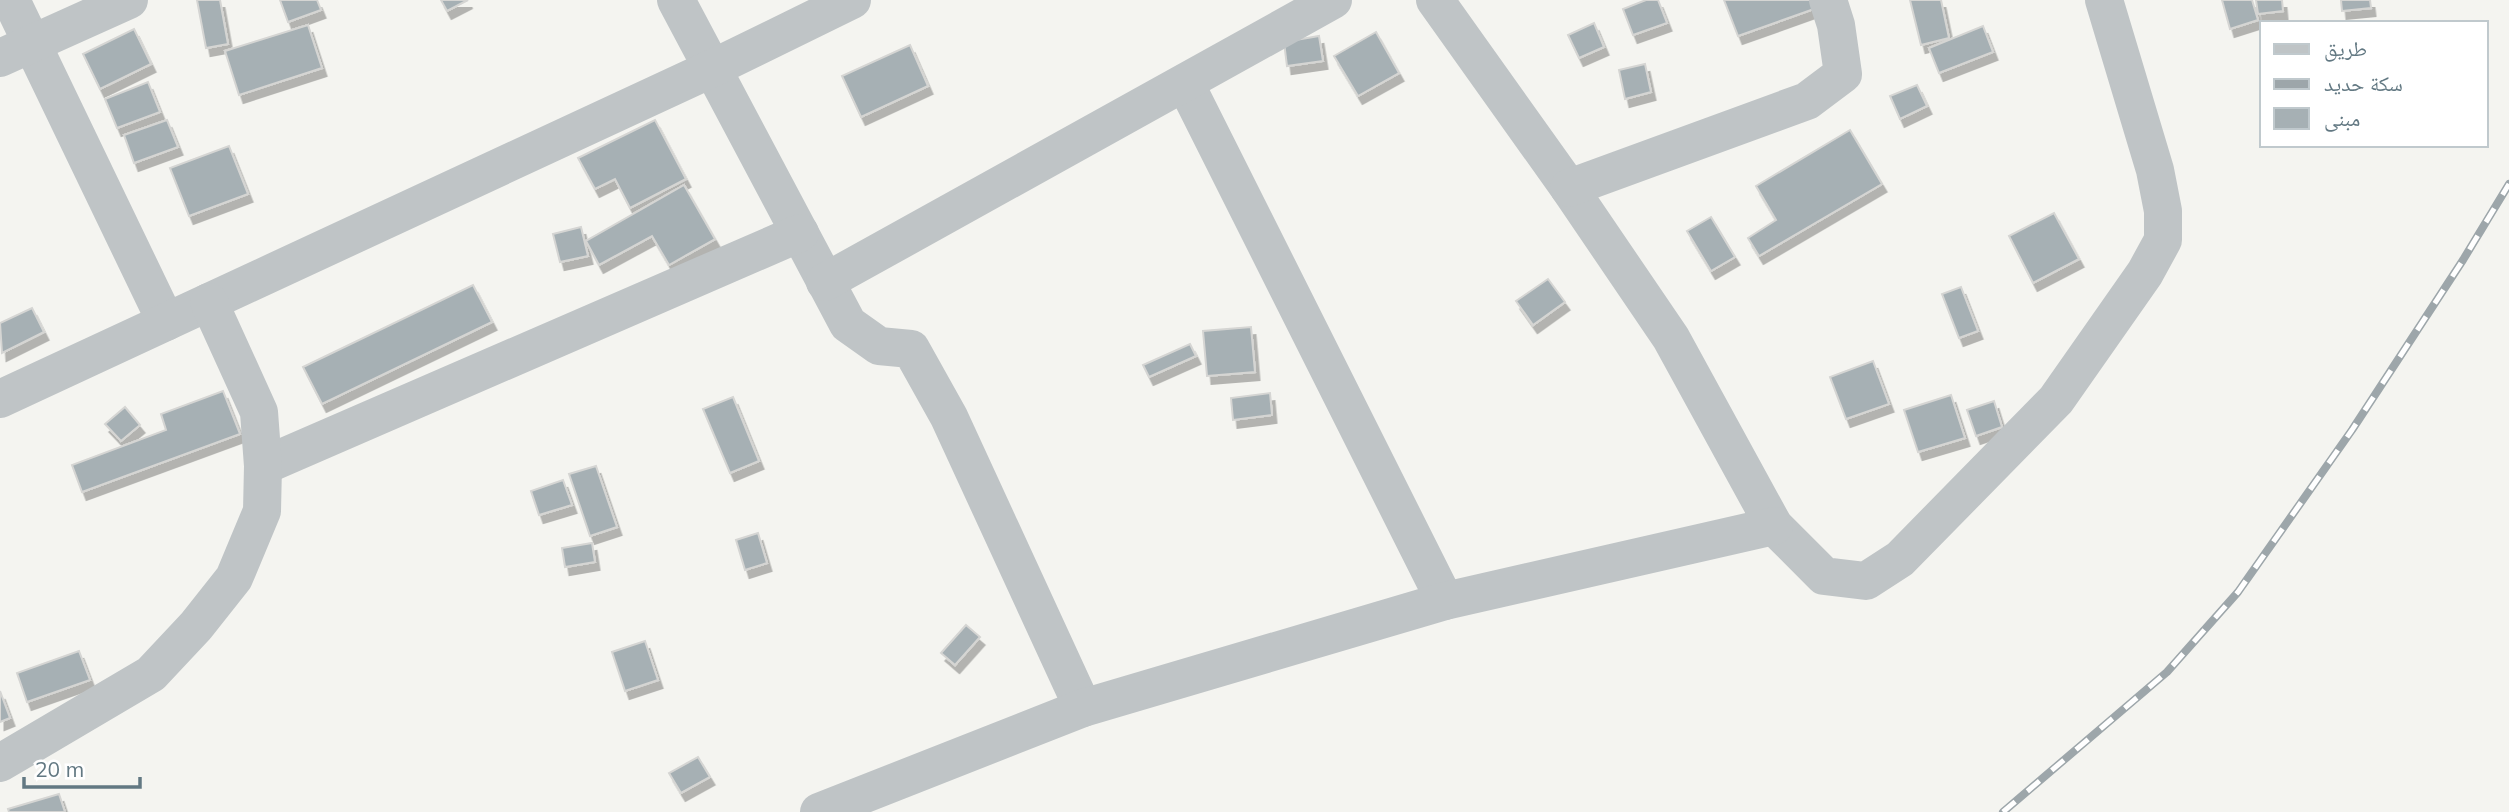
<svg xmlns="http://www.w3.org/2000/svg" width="2509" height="812" viewBox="0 0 2509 812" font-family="Mulish,'Noto Naskh Arabic',sans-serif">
  <defs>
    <filter id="shadow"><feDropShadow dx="4.5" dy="8" stdDeviation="0" flood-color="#0004"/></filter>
  </defs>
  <rect width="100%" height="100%" fill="#f4f4f0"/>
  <g fill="#a6b0b4" stroke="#d5d5d3" stroke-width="2" filter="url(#shadow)">
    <path d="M197,0h23l8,44 -22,4z"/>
    <path d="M280,0h37l4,10 -33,12z"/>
    <path d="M441,0h27l-21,11z"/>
    <path d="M1646,0h12l9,23 -34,12 -10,-26z"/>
    <path d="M1724,0h86l4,9 -76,27z"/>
    <path d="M1910,0h31l8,38 -28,7z"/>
    <path d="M2222,0h30l6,20 -28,9z"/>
    <path d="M2256,0h26l1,11 -25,3z"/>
    <path d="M2341,0h29l1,8 -29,3z"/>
    <path d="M1594,23l10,24 -25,11 -11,-23z"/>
    <path d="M308,25l14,43 -83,27 -14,-44z"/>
    <path d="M1983,26l10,26 -54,21 -10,-25z"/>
    <path d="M134,29l17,35 -51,25 -17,-35z"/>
    <path d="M1376,32l23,41 -41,23 -24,-40z"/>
    <path d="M1319,36l4,25 -36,5 -3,-24z"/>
    <path d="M910,45l18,41 -67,31 -19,-41z"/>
    <path d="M1645,64l6,28 -26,7 -6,-29z"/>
    <path d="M148,82l12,30 -43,16 -12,-29z"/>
    <path d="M1917,85l10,21 -27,13 -10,-23z"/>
    <path d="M167,120l11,27 -44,16 -10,-28z"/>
    <path d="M655,120l31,59 -56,29 -15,-29 -20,10 -17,-31z"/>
    <path d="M1850,130l32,54 -123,72 -11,-18 28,-18 -20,-34z"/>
    <path d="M229,146l19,48 -59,22 -19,-48z"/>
    <path d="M684,185l31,54 -46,26 -17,-29 -53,29 -13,-24z"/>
    <path d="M2054,213l25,46 -46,24 -24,-47z"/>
    <path d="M1711,217l24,40 -24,14 -24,-40z"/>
    <path d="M581,227l7,29 -28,6 -7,-28z"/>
    <path d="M1548,279l17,23 -32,23 -17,-24z"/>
    <path d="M473,285l19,37 -170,82 -19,-37z"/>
    <path d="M1961,287l17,44 -19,7 -17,-44z"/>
    <path d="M32,308l12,24 -42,21 -2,-30z"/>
    <path d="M1251,327l4,45 -48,4 -4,-45z"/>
    <path d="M1190,344l6,12 -47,21 -6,-12z"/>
    <path d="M1873,361l16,43 -43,15 -16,-42z"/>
    <path d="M223,391l17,43 -158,58 -10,-27 94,-35 -5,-16z"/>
    <path d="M1270,393l2,22 -39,5 -2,-22z"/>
    <path d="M1951,395l14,43 -47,14 -14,-42z"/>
    <path d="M733,397l26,64 -29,12 -27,-64z"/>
    <path d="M1994,401l8,26 -26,9 -9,-26z"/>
    <path d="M125,407l15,18 -19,16 -16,-17z"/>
    <path d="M596,466l21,61 -27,9 -21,-62z"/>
    <path d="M563,480l9,25 -33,10 -8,-24z"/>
    <path d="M758,533l9,30 -22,7 -9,-30z"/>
    <path d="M592,543l3,19 -30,5 -3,-19z"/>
    <path d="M966,625l14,12 -25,28 -14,-12z"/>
    <path d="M645,641l13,39 -33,11 -13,-39z"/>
    <path d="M79,651l11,29 -63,22 -10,-29z"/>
    <path d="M0,691l10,27 -10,4z"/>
    <path d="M698,757l12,20 -29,16 -12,-20z"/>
    <path d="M59,794l6,18h-56l-1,-3z"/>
  </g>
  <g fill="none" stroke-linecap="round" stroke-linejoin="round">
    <g stroke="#bfc4c6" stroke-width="38">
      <path d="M11,0l155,322"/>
      <path d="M676,0l172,324 31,22 32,3 38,68 134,291"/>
      <path d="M1435,0l134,188 102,150 103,188 50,50 42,5 34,-22 156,-159 89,-127 18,-33v-29l-8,-41 -51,-170"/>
      <path d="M0,58l129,-58"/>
      <path d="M1185,83l260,518"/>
      <path d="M1569,188l238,-87 36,-27 -7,-49 -8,-25"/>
      <path d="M825,282l508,-282"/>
      <path d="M0,399l713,-331 139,-68"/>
      <path d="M263,466l537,-233"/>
      <path d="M0,763l151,-89 45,-48 38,-48 28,-67 1,-45 -4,-54 -50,-110"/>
      <path d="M819,812l264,-104 362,-107 329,-75"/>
    </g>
    <defs>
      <path id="rail" d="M2003,812l164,-140 71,-80 114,-162 111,-170 46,-76"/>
    </defs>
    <use href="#rail" stroke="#9da6aa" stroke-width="8"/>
    <use href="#rail" stroke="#fff" stroke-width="5" stroke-dasharray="16" stroke-linecap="butt"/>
  </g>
  <rect x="2260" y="21" width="228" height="126" fill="#ffffff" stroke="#c0c9cd" stroke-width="2"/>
  <rect x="2274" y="44" width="35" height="10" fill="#bfc4c6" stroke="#c0c9cd" stroke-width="2"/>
  <text x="2324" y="56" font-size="21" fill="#627882">طريق</text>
  <rect x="2274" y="79" width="35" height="10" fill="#9da6aa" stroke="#c0c9cd" stroke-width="2"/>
  <text x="2324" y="91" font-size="21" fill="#627882">سكة حديد</text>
  <rect x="2274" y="108" width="35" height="21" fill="#a6b0b4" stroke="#c0c9cd" stroke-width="2"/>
  <text x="2324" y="126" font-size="21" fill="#627882">مبنى</text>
  <path d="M24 777v10h116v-10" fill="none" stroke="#627882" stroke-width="3.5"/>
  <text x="35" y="777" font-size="21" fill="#627882" stroke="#ffffff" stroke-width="5" paint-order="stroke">20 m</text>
</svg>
